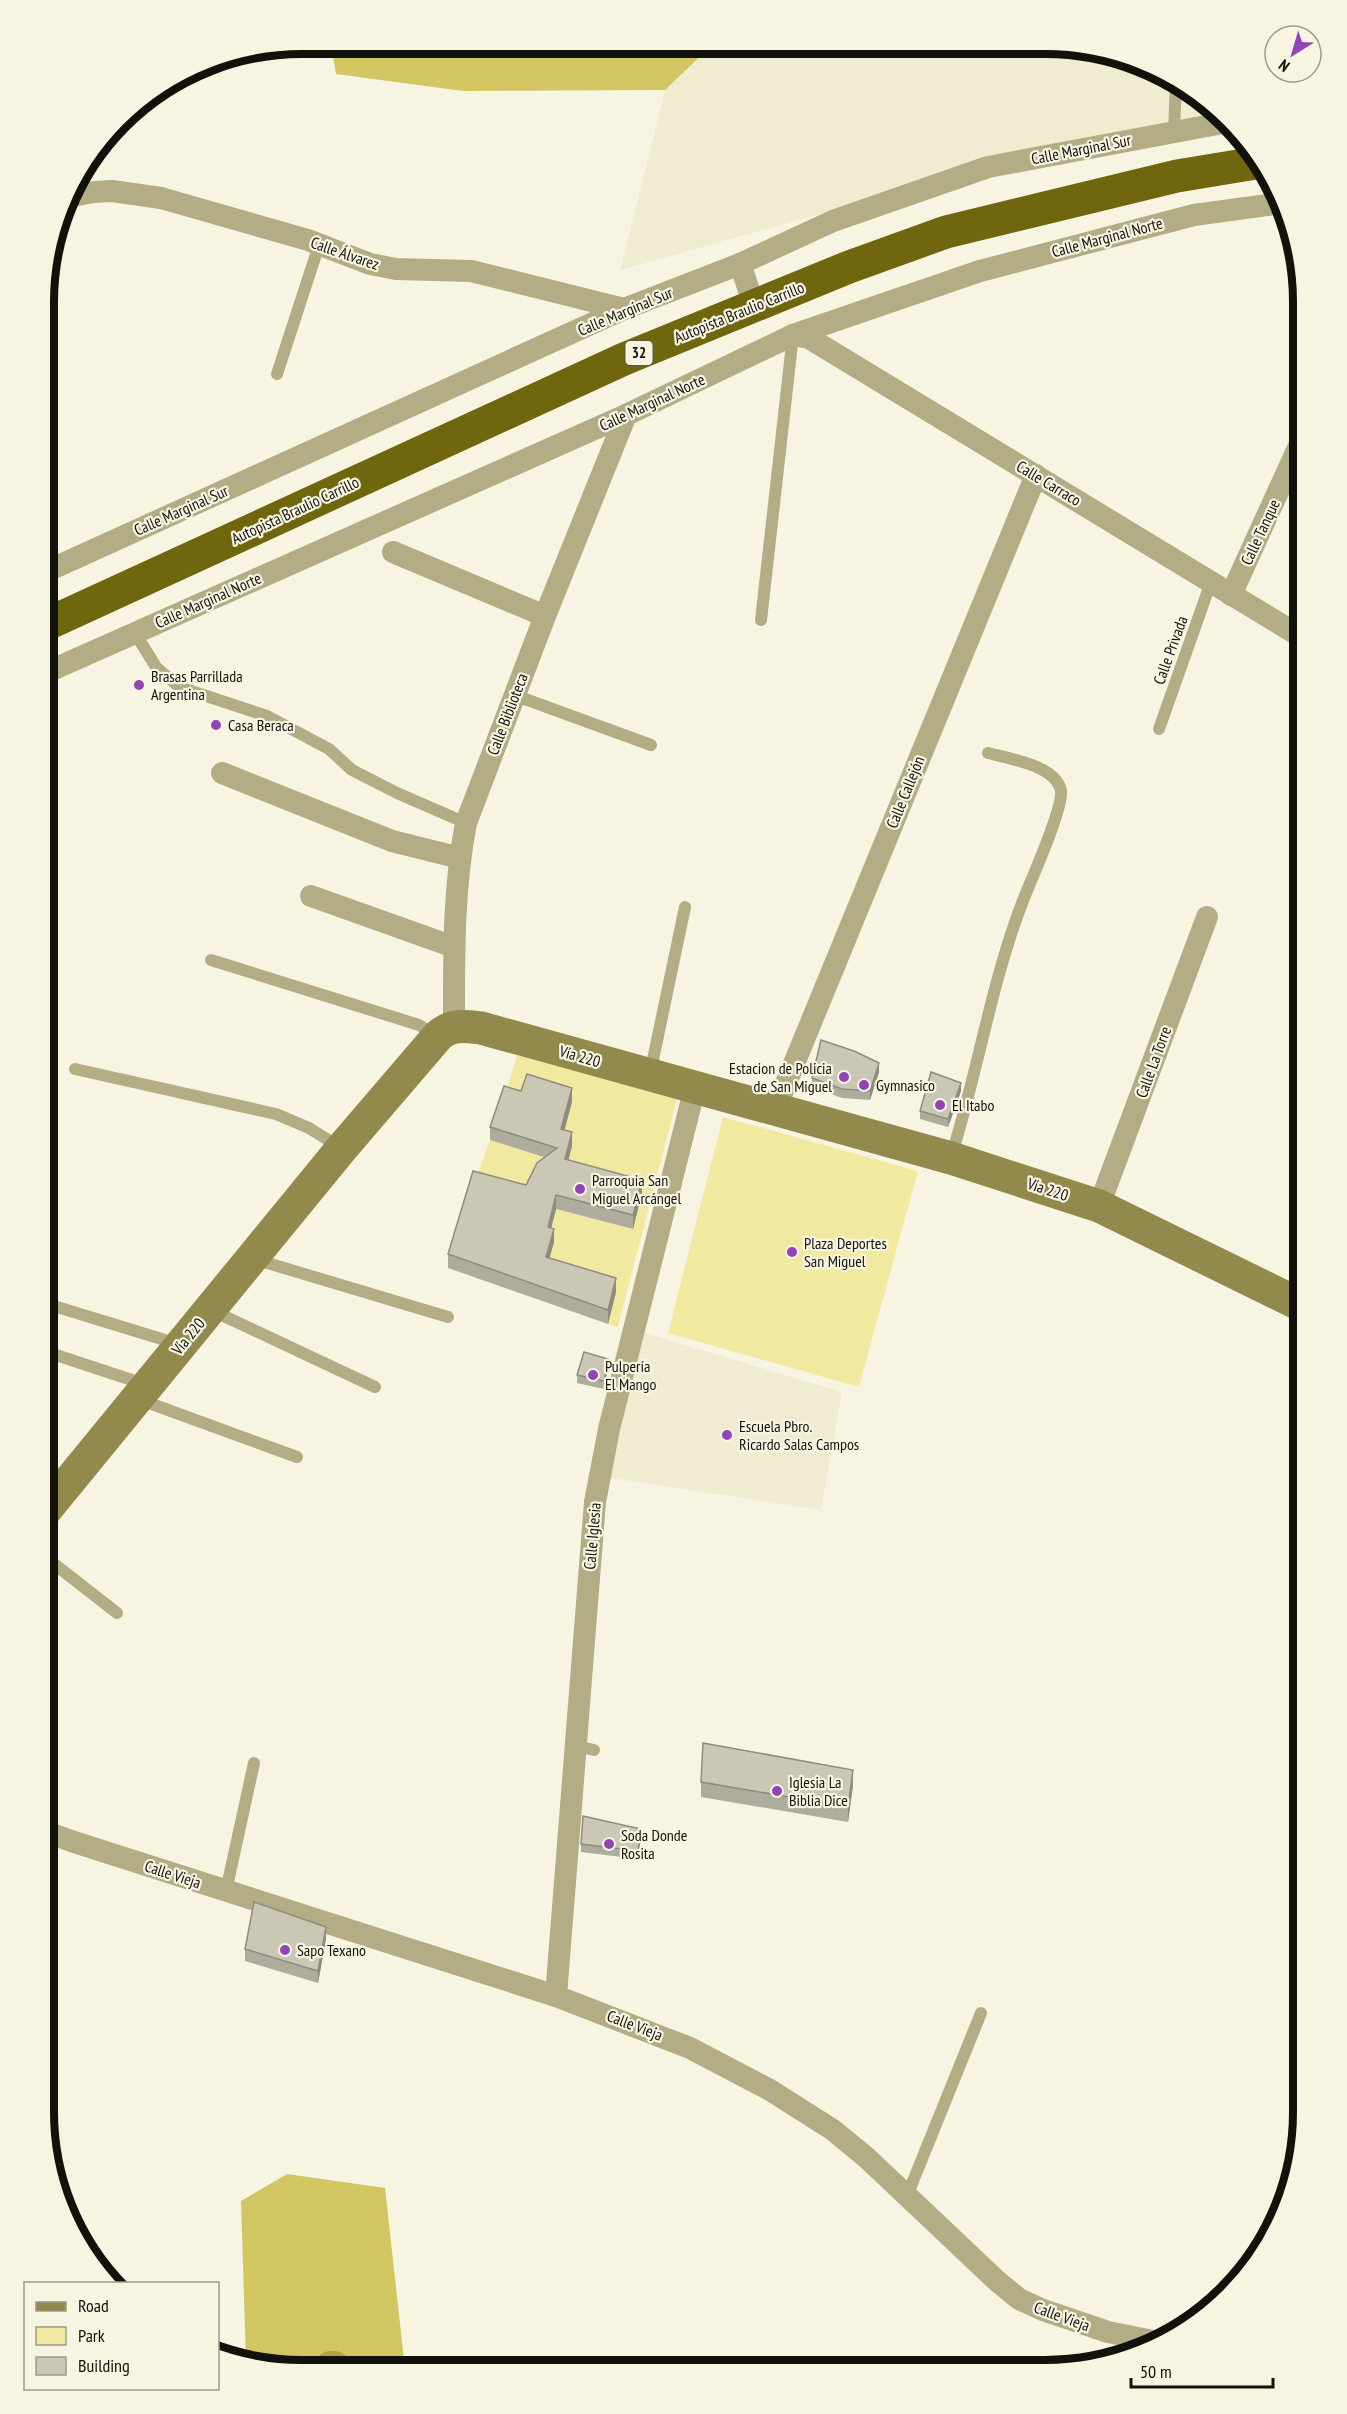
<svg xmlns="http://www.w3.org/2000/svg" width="1347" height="2414" viewBox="0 0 1347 2414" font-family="'PT Sans Narrow',sans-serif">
  <rect width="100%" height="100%" fill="#f7f5e2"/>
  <g fill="#efecd1">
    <path d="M711,46l384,2 64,22 56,37 13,15 -240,45 -368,103 45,-180z"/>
    <path d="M641,1332l201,60 -21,118 -211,-32z"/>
  </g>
  <g fill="#f2e9a0">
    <path d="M519,1048l159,47 -60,232 -10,-3 7,-32 -55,-17 -92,-71 82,31 6,-26 77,20 9,-36 -77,-20 -44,-68 -17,-5z"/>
    <path d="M723,1117l195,54 -59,216 -191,-54z"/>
    <path d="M490,1140l60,9 -17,36h-59z"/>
  </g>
  <g fill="#d2c663">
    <path d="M331,44l380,2 -46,44 -202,1 -127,-17z"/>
    <path d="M287,2174l98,14 20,181 -137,-1 -22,-6 -5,-161z"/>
  </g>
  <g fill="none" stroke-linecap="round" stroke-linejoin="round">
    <path stroke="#b1a540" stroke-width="34" d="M331,2368h3"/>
    <g stroke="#b2ad85" stroke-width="12">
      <path d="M1174,132l2,-51"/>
      <path d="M277,374l42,-129"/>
      <path d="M761,620l32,-285"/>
      <path d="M135,633l21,34 23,20 88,29 62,33 23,21 45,23 69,30"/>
      <path d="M514,695l137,50"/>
      <path d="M1159,729l52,-147"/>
      <path d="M211,960l208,65 18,11"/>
      <path d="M75,1069l201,45 33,14 32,20"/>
      <path d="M650,1074l35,-167"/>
      <path d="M951,1157c27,-85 40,-175 73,-259 8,-20 39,-89 37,-107 -5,-26 -52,-32 -73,-38"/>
      <path d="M254,1259l194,58"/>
      <path d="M44,1303l134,41"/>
      <path d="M211,1310l164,77"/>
      <path d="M44,1351l103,34"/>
      <path d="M138,1399l159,58"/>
      <path d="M44,1556l73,57"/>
      <path d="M576,1746l18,4"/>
      <path d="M226,1891l28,-128"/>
      <path d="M907,2196l74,-183"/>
    </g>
    <g stroke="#b2ad85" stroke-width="22">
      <path d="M67,197l27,-5 18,-1 49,7 147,42 62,24 26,5 75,2 153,38"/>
      <path d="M740,264l14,41"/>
      <path d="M793,335l16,3 494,300"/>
      <path d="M393,552l152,64"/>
      <path d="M45,572l579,-263 116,-45 93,-43 155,-54 240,-45"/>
      <path d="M1231,595l72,-158"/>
      <path d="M45,673l581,-258 167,-80 187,-64 214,-56 88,-12"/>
      <path d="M222,773l170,68 68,17"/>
      <path d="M311,896l143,51"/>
      <path d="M454,1026c0,-68 -1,-136 12,-203l79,-207 81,-201"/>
      <path d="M775,1110l261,-635"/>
      <path d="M1099,1206l108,-289"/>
      <path d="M44,1831l27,10 485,155 134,52 80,42 63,40 34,28 129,122 23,19 24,11 65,22 50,10"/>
      <path d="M556,1996l39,-494 14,-73 86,-342"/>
    </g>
    <path stroke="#928a4d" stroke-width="33" d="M44,1512l298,-364 96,-112c13,-12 26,-10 43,-8l470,130 148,48 204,100"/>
    <path stroke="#70660e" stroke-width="33" d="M45,625l579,-266 225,-92 97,-35 231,-56 85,-14"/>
  </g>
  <g fill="#aeac9c">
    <path d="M879,1072l-9,28 -28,-2 -30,-11v-9z"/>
    <path d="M961,1091l-13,36 -28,-8v-8z"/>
    <path d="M572,1102l-8,28 8,16 -4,14 74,33 -9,36 -77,-20 -5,19 3,14 -5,16 67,34 -8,32 -160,-56v-14l78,-69 18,-28 -54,-17v-13z"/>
    <path d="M608,1367l-4,22 -27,-6v-8z"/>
    <path d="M701,1782l152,3 -5,37 -147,-25z"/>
    <path d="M641,1837l-3,22 -57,-7v-8z"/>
    <path d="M326,1939l-8,44 -73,-22v-12z"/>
  </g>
  <g fill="#8d8c7f">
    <path d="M879,1063v9l-9,28v-9z"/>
    <path d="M961,1083v8l-13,36v-8z"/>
    <path d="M572,1088v14l-11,41v-14z"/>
    <path d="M572,1132v14l-7,27v-14z"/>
    <path d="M642,1180v13l-9,36v-14z"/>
    <path d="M556,1195v14l-8,32v-14z"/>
    <path d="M554,1229v13l-8,29v-14z"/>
    <path d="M616,1278v14l-8,32v-14z"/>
    <path d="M608,1359v8l-4,22v-8z"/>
    <path d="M853,1770v15l-5,37v-15z"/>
    <path d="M641,1829v8l-3,22v-8z"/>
    <path d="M326,1927v12l-8,44v-12z"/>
  </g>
  <g fill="#cac8b5" stroke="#8d8c7f" stroke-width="1.5">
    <path d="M821,1040l33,11 25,12 -9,28 -28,-2 -30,-11z"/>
    <path d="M931,1072l30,11 -13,36 -28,-8z"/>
    <path d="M527,1074l45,14 -11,41 11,3 -7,27 77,21 -9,35 -77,-20 -8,32 6,2 -8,28 70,21 -8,32 -160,-56 25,-83 53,14 11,-22 20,-15 -67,-21 14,-41 17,5z"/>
    <path d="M584,1352l24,7 -4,22 -27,-6z"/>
    <path d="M703,1743l150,27 -5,37 -147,-25z"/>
    <path d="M583,1816l58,13 -3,22 -57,-7z"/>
    <path d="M254,1902l72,25 -8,44 -73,-22z"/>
  </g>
  <g fill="#9045b7" stroke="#f7f5e2" stroke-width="2">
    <circle cx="139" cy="685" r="6"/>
    <circle cx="216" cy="725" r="6"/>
    <circle cx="844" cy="1077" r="6"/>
    <circle cx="864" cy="1085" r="6"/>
    <circle cx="940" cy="1105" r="6"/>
    <circle cx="580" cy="1189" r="6"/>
    <circle cx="792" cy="1252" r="6"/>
    <circle cx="593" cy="1375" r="6"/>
    <circle cx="727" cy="1435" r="6"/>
    <circle cx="777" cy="1791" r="6"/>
    <circle cx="609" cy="1844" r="6"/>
    <circle cx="285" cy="1950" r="6"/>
  </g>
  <g text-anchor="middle" stroke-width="4.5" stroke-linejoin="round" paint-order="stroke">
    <rect fill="#f7f5e2" stroke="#57554c" stroke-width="1.5" x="625.5" y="341" width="27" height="24" rx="4.5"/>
    <g font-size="15" font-weight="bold" fill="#12110b">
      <text x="639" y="358">32</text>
    </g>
    <g font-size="16" fill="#12110b" stroke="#f7f5e2">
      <text transform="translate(1081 149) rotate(-11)" y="6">Calle Marginal Sur</text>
      <text transform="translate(1107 237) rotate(-15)" y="6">Calle Marginal Norte</text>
      <text transform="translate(345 253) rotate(19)" y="6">Calle Álvarez</text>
      <text transform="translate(625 311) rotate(-23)" y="6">Calle Marginal Sur</text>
      <text transform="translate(739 312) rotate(-22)" y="6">Autopista Braulio Carrillo</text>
      <text transform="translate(652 402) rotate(-25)" y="6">Calle Marginal Norte</text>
      <text transform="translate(1049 483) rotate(31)" y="6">Calle Carraco</text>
      <text transform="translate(181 510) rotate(-24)" y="6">Calle Marginal Sur</text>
      <text transform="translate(295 510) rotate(-25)" y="6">Autopista Braulio Carrillo</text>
      <text transform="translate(1260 532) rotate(-65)" y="6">Calle Tanque</text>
      <text transform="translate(208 600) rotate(-24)" y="6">Calle Marginal Norte</text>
      <text transform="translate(1170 650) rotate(-70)" y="6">Calle Privada</text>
      <text transform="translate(507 714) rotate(-69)" y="6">Calle Biblioteca</text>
      <text transform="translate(905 792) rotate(-68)" y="6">Calle Callejón</text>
      <text transform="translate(580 1056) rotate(16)" y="6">Vía 220</text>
      <text transform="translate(1153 1062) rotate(-70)" y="6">Calle La Torre</text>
      <text transform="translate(1048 1189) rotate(18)" y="6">Vía 220</text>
      <text transform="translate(188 1336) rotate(-51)" y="6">Vía 220</text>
      <text transform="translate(592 1536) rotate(-85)" y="6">Calle Iglesia</text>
      <text transform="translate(173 1874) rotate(18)" y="6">Calle Vieja</text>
      <text transform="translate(635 2025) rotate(21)" y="6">Calle Vieja</text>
      <text transform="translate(1062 2316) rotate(20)" y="6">Calle Vieja</text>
    </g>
    <g font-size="16" fill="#12110b" stroke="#f7f5e2" text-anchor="start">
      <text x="151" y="682">Brasas Parrillada<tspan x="151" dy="18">Argentina</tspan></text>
      <text x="228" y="731">Casa Beraca</text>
      <text x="832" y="1074" text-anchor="end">Estacion de Policia<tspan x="832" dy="18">de San Miguel</tspan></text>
      <text x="876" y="1091">Gymnasico</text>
      <text x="952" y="1111">El Itabo</text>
      <text x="592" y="1186">Parroquia San<tspan x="592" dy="18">Miguel Arcángel</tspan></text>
      <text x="804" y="1249">Plaza Deportes<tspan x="804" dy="18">San Miguel</tspan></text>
      <text x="605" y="1372">Pulpería<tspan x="605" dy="18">El Mango</tspan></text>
      <text x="739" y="1432">Escuela Pbro.<tspan x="739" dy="18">Ricardo Salas Campos</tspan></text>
      <text x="789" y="1788">Iglesia La<tspan x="789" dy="18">Biblia Dice</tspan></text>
      <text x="621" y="1841">Soda Donde<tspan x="621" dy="18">Rosita</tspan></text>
      <text x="297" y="1956">Sapo Texano</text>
    </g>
  </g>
  <path d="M0 0H1347V2414H0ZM302 54H1045A248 248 0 0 1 1293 302V2112A248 248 0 0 1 1045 2360H302A248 248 0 0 1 54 2112V302A248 248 0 0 1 302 54Z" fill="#f7f5e2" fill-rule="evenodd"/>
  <path fill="none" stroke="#12110b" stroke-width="8" d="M302 54H1045A248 248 0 0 1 1293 302V2112A248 248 0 0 1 1045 2360H302A248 248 0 0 1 54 2112V302A248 248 0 0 1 302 54Z"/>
  <rect x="24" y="2282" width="195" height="108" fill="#f7f5e2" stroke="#9b9a8c" stroke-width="1.5"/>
  <rect x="36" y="2302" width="30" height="9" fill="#928a4d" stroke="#9b9a8c" stroke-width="1.5"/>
  <text x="78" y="2312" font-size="18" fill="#12110b">Road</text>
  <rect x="36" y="2327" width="30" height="18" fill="#f2e9a0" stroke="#9b9a8c" stroke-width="1.5"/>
  <text x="78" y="2342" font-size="18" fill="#12110b">Park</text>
  <rect x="36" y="2357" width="30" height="18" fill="#cac8b5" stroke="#9b9a8c" stroke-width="1.5"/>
  <text x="78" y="2372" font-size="18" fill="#12110b">Building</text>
  <g transform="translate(1293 54) rotate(217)"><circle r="28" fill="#f7f5e2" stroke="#9b9a8c" stroke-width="1.5"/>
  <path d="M0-4.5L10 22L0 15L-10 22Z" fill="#9045b7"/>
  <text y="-9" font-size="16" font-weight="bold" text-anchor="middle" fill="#12110b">N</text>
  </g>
  <path d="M1131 2378v9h142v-9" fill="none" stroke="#12110b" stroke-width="3"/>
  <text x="1140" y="2378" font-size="18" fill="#12110b" stroke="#f7f5e2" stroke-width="4.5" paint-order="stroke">50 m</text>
</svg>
